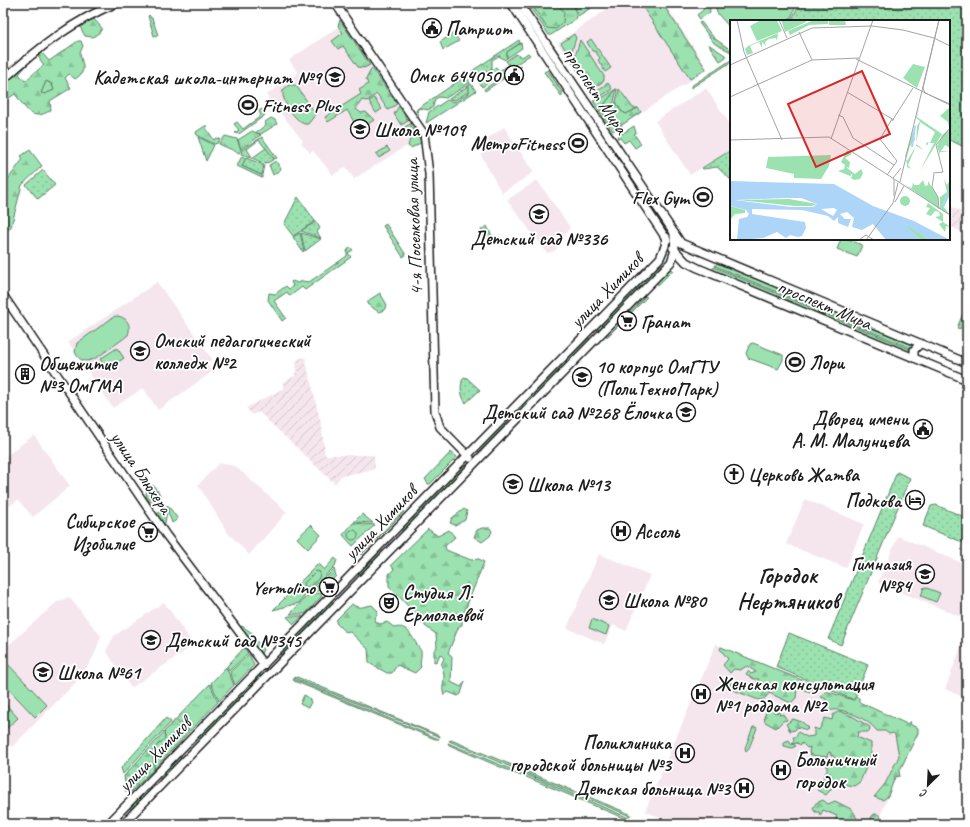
<svg xmlns="http://www.w3.org/2000/svg" width="970" height="827" viewBox="0 0 970 827" font-family="Caveat,sans-serif">
  <defs>
    <pattern id="industrial-furrows" width="10" height="10" patternUnits="userSpaceOnUse"><rect width="10" height="10" fill="#f5e6ee"/><path d="M-1 1l2-2M0 10L10 0M9 11l2-2" fill="none" stroke="#d1c5cc"/></pattern>
    <pattern id="grass-tufts" width="24" height="20" patternUnits="userSpaceOnUse"><rect width="24" height="20" fill="#9be2b0"/><path d="M3 7l-1-3M5 7V3M7 7l1-3M15 17l-1-3M17 17v-4M19 17l1-3" fill="none" stroke="#85c197"/></pattern>
    <pattern id="forest-firs" width="22" height="20" patternUnits="userSpaceOnUse"><rect width="22" height="20" fill="#9be2b0"/><path d="M5 1l3.5 6h-7zM16 11l3.5 6h-7z" fill="#85c197"/></pattern>
    <pattern id="wetland-marsh" width="20" height="14" patternUnits="userSpaceOnUse"><rect width="20" height="14" fill="#9be2b0"/><path d="M1 5h8M5 5V1M11 12h8M15 12V8" fill="none" stroke="#85c197"/></pattern>
    <pattern id="park-dots" width="8" height="8" patternUnits="userSpaceOnUse"><rect width="8" height="8" fill="#9be2b0"/><path d="M2 2h.1M6 6h.1" fill="none" stroke="#85c197" stroke-width="1.8" stroke-linecap="round"/></pattern>
  </defs>
  <rect width="100%" height="100%" fill="#fff"/>
  <filter id="ink" filterUnits="userSpaceOnUse"><feTurbulence type="fractalNoise" baseFrequency=".025" numOctaves="2"/><feDisplacementMap in="SourceGraphic" scale="8" xChannelSelector="R" yChannelSelector="G"/><feConvolveMatrix kernelMatrix="1 2 1 2 8 2 1 2 1" color-interpolation-filters="sRGB"/></filter>
  <g filter="url(#ink)">
    <g fill="#f5e6ee">
      <path d="M616,3h48l44,66 -91,60 -7,-8 -52,-78z"/>
      <path d="M343,24l79,118 -8,6h-3l-3,-2 -5,2 -49,31 -8,-12 -13,8 -20,-24 -3,2 -9,-10 2,-2 -37,-46 32,-22 -9,-13z"/>
      <path d="M706,88l25,38v23l-41,26 -35,-54z"/>
      <path d="M504,127l30,45 -32,21 -21,-37 6,-17z"/>
      <path d="M537,180l33,47 -15,24 -8,2 -40,-53z"/>
      <path d="M157,282l55,77 -6,5 6,8 -54,38 -15,-22 -30,20 -45,-66z"/>
      <path d="M34,435l36,51 -37,31 -15,-17 -13,9 -2,-3v-48z"/>
      <path d="M219,463l16,3 52,46 -38,43 -21,-22 -30,-48z"/>
      <path d="M805,499l59,25 -18,44 -60,-24z"/>
      <path d="M898,536l69,29v47l-3,6 -86,-35z"/>
      <path d="M599,554l51,21 -24,56 -13,-6 -9,19 -37,-16z"/>
      <path d="M69,597l32,39 -5,15 -5,10 -15,21 -64,65 -9,-10v-87l54,-48z"/>
      <path d="M164,602l30,43 -63,43 -25,-37 8,-15z"/>
      <path d="M967,631v68l-22,-10z"/>
      <path d="M716,644l200,84 -39,96h-202l-30,-13z"/>
    </g>
    <g fill="url(#industrial-furrows)">
      <path d="M949,206l18,7v21l-18,-8 3,-9 -3,-1z"/>
      <path d="M305,357l17,71 3,27h49l1,14 -34,7 -6,8 -76,-72 -7,3 -6,-7 38,-20 -2,-5 13,-7 2,-17z"/>
    </g>
    <g fill="url(#grass-tufts)" stroke="#5c7f66">
      <path d="M527,3h46l4,15 -26,17h-2z"/>
      <path d="M574,3h25l-21,13z"/>
      <path d="M701,3h8l1,9 -10,7 -3,-4 7,-6z"/>
      <path d="M149,15l2,3h1l6,17 -4,1 -6,-20z"/>
      <path d="M340,20l30,45 -6,3 -6,-1 -15,-21 -5,3 -6,-8 11,-8 -5,-7z"/>
      <path d="M701,22l13,16 17,12v2l-17,-9 -15,-20z"/>
      <path d="M591,39l20,29 -6,4 -7,-12 2,-2 -5,-7h-3l-5,-9z"/>
      <path d="M519,40l1,3 -13,9v6l-2,2 -6,-4 -7,4v8l-15,10 -5,-7z"/>
      <path d="M521,43l1,5 -15,10v-6z"/>
      <path d="M708,44l17,11 1,2 -6,4z"/>
      <path d="M553,45l58,87 -1,1 -58,-87z"/>
      <path d="M528,53l2,2 -48,32 -5,-8 19,-12 3,4 10,-6 -3,-4 10,-7 6,3z"/>
      <path d="M731,60v2l-40,26v-2z"/>
      <path d="M520,66l1,1 -36,24 -1,-2z"/>
      <path d="M548,70l14,22v5l-18,-25z"/>
      <path d="M466,76l4,7 -24,15 -7,-1 -4,2 -2,8 -5,3 -8,-2 -3,2 2,6 -3,-5 1,-2z"/>
      <path d="M46,81l6,3 2,6 -9,4 -4,-1z"/>
      <path d="M608,83l4,6 -15,10 -4,-6z"/>
      <path d="M471,84l5,7 -50,32 3,-11 18,-12 8,2 14,-9v-8z"/>
      <path d="M468,86v6l-13,8 -6,-1z"/>
      <path d="M616,89l-15,20 8,13 -1,3 -15,-24 6,-1z"/>
      <path d="M619,89l14,19h5l-12,6 -5,-3 -5,-9z"/>
      <path d="M262,109l3,4 -1,3 -25,18 -4,-1 4,-3 -5,-6 3,-2 6,7 18,-13 -2,-5z"/>
      <path d="M271,118l4,2 2,4 -16,10 -6,-1 11,-8 -1,-3z"/>
      <path d="M205,126h3l-2,2 8,12 2,-2 4,1 -2,4 -4,1 -17,-9 -1,-3z"/>
      <path d="M252,131l9,4 -20,14 -3,-9z"/>
      <path d="M225,136l12,3 4,11 -2,3 -20,-9z"/>
      <path d="M198,137l16,8 -8,16z"/>
      <path d="M262,137l15,21 -3,1 -15,-19 -12,9 5,8 -11,-3 1,-4z"/>
      <path d="M242,156l4,2 -4,8 20,9v3l-25,-12z"/>
      <path d="M350,247l3,3 -5,3 3,4 -46,33 -3,-3 -12,9 -3,-4 -13,9 12,17 -4,3 -14,-21 1,-7 6,1 11,-8 3,3 4,-3 -2,-4 1,-1 6,2 4,-2 7,1 38,-26v-5z"/>
      <path d="M660,261l3,4 -63,65 -3,-1v-3z"/>
      <path d="M717,263l198,83 -2,3 -198,-83z"/>
      <path d="M714,267l198,83v5l-201,-84z"/>
      <path d="M670,268l3,2 -15,15 -2,-4z"/>
      <path d="M642,296l5,1 -40,40 -1,-3h3l34,-35z"/>
      <path d="M967,304v10l-7,15 -3,-1z"/>
      <path d="M587,337l2,1v3l-73,75 -3,-1z"/>
      <path d="M508,418h2l1,3 -31,32 -3,-3z"/>
      <path d="M451,452l6,5 -27,27h-2l-3,-5z"/>
      <path d="M464,464l3,3 -52,53 -3,-3z"/>
      <path d="M153,485l3,4 -9,11 -1,-8z"/>
      <path d="M157,490l4,6 -8,6 -5,-1z"/>
      <path d="M168,505l-4,24 -8,-14z"/>
      <path d="M169,507l9,12 -6,4 -4,-11z"/>
      <path d="M398,509l6,3 -43,43 -2,-5 5,2 35,-37z"/>
      <path d="M362,514l11,9 -19,-1z"/>
      <path d="M353,523l22,2 -22,21 -10,-11z"/>
      <path d="M381,549l2,3 -22,23 -3,-2z"/>
      <path d="M335,558l2,2 -2,6 -28,28 -10,-9 21,-21 6,6z"/>
      <path d="M334,569l2,7c-7,8 -15,15 -26,17z"/>
      <path d="M296,587l9,9 -6,7 -26,7z"/>
      <path d="M322,593l-1,4 -16,17h-15l19,-20z"/>
      <path d="M330,601l3,1 -1,2 -50,52 -3,-3z"/>
      <path d="M289,616h14l-9,8 -7,-7z"/>
      <path d="M242,626l13,9 -2,2 10,12 -3,8 -20,-29z"/>
      <path d="M244,648l4,5 -19,18 -2,-5z"/>
      <path d="M249,654l5,11 -19,20 -5,-13z"/>
      <path d="M226,667l8,18 -15,16 -8,-18z"/>
      <path d="M258,675h3v2l-60,63 -2,-1 -1,-2z"/>
      <path d="M297,677l143,59v1l-146,-59z"/>
      <path d="M293,679l146,60h-4l-141,-58z"/>
      <path d="M210,684l8,18 -28,29 -14,-12z"/>
      <path d="M304,695l4,2 3,5 -3,6 -8,-4z"/>
      <path d="M175,720l14,12 -35,37 -1,-19 12,-12 -1,-6z"/>
      <path d="M451,740l73,30 -1,2 -74,-31z"/>
      <path d="M448,743l74,31 -1,2 -72,-31z"/>
      <path d="M180,756l3,2 -23,22v-3z"/>
      <path d="M526,771l104,43v2l-104,-43z"/>
      <path d="M525,774l104,44 -1,2 -104,-44z"/>
      <path d="M152,785l3,1 -23,25 -2,-3z"/>
    </g>
    <g fill="url(#forest-firs)" stroke="#5c7f66" fill-rule="evenodd">
      <path d="M531,3h26l7,9 -1,10 -7,7 -9,-1z"/>
      <path d="M640,3h22l44,66 -16,10z"/>
      <path d="M94,19l8,9 -2,4 -7,5 -8,-1 -5,-9 8,-6z"/>
      <path d="M574,34l2,4 -6,19 -9,-14z"/>
      <path d="M580,40l24,36v5l-11,7 -5,-3 -15,-22z"/>
      <path d="M78,41h3l2,5 -3,7c2,12 8,18 -5,26l-6,-5 -4,4 6,10 -21,13 1,9c-20,13 -25,-2 -36,-16l-9,6 -3,-2v-13l10,-9 4,-6 18,-14 -16,18 6,7 19,-16 -7,-10 5,-2 7,8zM46,81l6,3 2,6 -9,4 -4,-1z"/>
      <path d="M372,68l25,36 -9,6 -11,-16 -10,7 -5,-1 -6,9 5,4 5,-1 8,8 -12,8 -5,-1 -10,-17 -19,12 -3,-5 36,-23 -2,-4 9,-6 -2,-5z"/>
      <path d="M616,89h1l-8,33 -8,-13z"/>
      <path d="M616,102l5,9 5,3 12,-6 3,4 -28,19 -4,-5z"/>
      <path d="M399,106l9,15 -7,4 -7,-11z"/>
      <path d="M410,124l12,18 -11,6 -3,-2 2,-7 -7,-11z"/>
      <path d="M30,150l12,16 -20,19 -11,42 -8,7v-48l20,-27 -2,-3z"/>
      <path d="M380,293l7,12 -3,5 -5,2 -12,-8 2,-4z"/>
      <path d="M464,509l3,2 -2,9 -10,5 -5,-2 2,-5z"/>
      <path d="M412,517l3,3 -11,11h-2v-4z"/>
      <path d="M482,528h8l2,3 -2,5 -8,6 -8,-5 3,-7z"/>
      <path d="M428,529l10,7 11,-6 6,7 -10,9 1,4 25,10 8,-1 5,3 -22,56v7l-3,1 -11,27 4,3 -1,26 10,5 4,-6 -4,13 -3,2 -10,-4 -4,3c-4,-10 4,-16 -3,-30l3,-7 -4,-4 -3,7 -3,1v-12l3,-2 -1,-14 -11,-8 -1,-3 -6,-2v-5l-10,-6v-4l-19,-20v-12l5,-5 -3,-4z"/>
      <circle cx="353" cy="535" r="5"/>
      <path d="M316,571l4,1 -1,6 -8,9h-6l-1,-4z"/>
      <path d="M352,604c7,6 12,2 20,1l6,6 -3,8 1,3 4,2 7,-2 8,6c11,-4 16,7 21,15 1,3 4,6 5,8 1,6 -2,11 0,16l-6,6 -18,-8 -5,8h-5l-18,-10 -1,-14 -18,-17 -6,-1 -8,-8 1,-4z"/>
      <path d="M721,647l95,39 -6,6 -11,-4 -2,1 -1,9 -5,5 -22,-10c-4,6 -6,8 -13,6l-33,-13 -1,-2 4,-3 25,9 8,-11h-5l-8,-5 2,-3 3,3 5,-2 -9,-6 -7,4 -6,-1 -4,4 -7,-8 5,-6 -8,-10z"/>
      <path d="M825,692h4l24,8 4,-3 2,1v4l48,22 3,-3 1,4 7,3v5l-19,39 1,4 -5,1 -7,19 -5,4 -9,-3 11,-13 14,-28 -4,-21 -2,-2 -4,1 -4,-3h-8c-7,-10 -25,-19 -38,-21 -6,-1 -9,2 -14,0l1,-11 -5,-2z"/>
      <path d="M771,709l4,4 4,-1 1,3 3,-1 4,6 -4,1 -7,7 -11,-6 -1,-5 3,-7z"/>
      <path d="M839,711l13,5 18,11 -1,5h-11l-1,5 14,6v12l-11,27 -6,4 -18,-3 -10,12 -9,-5 10,-20v-8l11,2 -4,-8h-3l-1,-4 -2,1 -1,4 -16,-2 -2,-2 1,-6 -3,1 -5,-5 -1,2 -5,-2 -3,1 3,2 -4,2 -8,-2v-4l5,-2 3,5 2,-6 -1,-2h3l2,-5 9,5 7,-1v-8l5,2 6,-12 7,2 1,-5z"/>
      <path d="M166,718l5,4 -48,52 -2,-6z"/>
      <path d="M793,719l9,3 6,5 -1,3 -10,-3 -2,3 -5,1 -4,-7z"/>
      <path d="M753,727h3l1,1 -8,20 -3,3 -1,-3z"/>
      <path d="M164,732l1,6 -12,12 1,19 -23,23h-5l-2,-16z"/>
      <path d="M823,800l5,4 7,-3c5,3 11,5 16,8 7,6 4,15 15,13v2h-32l3,-8 -14,-6 -3,6 -1,-4h-4l-2,-4 3,-5z"/>
      <circle cx="876" cy="819" r="5"/>
    </g>
    <g fill="url(#wetland-marsh)" stroke="#5c7f66">
      <path d="M634,126l2,7 -2,1 7,10 -6,4 -6,-8 -5,3 -4,-5 -2,1 -1,-2z"/>
      <path d="M386,224l20,31 -3,2 -20,-31z"/>
    </g>
    <g fill="url(#park-dots)" stroke="#5c7f66">
      <path d="M800,3h167v145l-18,-8v-119h-158z"/>
      <path d="M387,147l3,4 -11,7 -3,-4z"/>
      <path d="M266,148l8,11c-9,7 -13,3 -22,-1z"/>
      <path d="M731,150v30l-14,-13 -14,2 -1,-1z"/>
      <path d="M246,158l18,7 -2,10 -20,-9z"/>
      <path d="M276,161l5,8 -8,6 -4,-10z"/>
      <path d="M43,170l12,15 -17,14 -12,-14z"/>
      <path d="M298,197l17,24 -13,9 14,-8 4,6 -3,4 4,6 -20,-7 -8,5 -9,-12z"/>
      <path d="M487,226l8,16 -4,3 -10,-15z"/>
      <path d="M300,233l4,18 -1,1 -10,-15z"/>
      <path d="M301,233l20,6 -16,12z"/>
      <path d="M464,377l3,1 13,12 -14,13c-5,-6 -7,-19 -2,-26z"/>
      <path d="M897,472l13,6 -69,167 -13,-6z"/>
      <path d="M936,505l26,11 5,4v24l-44,-18 8,-20z"/>
      <path d="M789,633l79,32 -14,35 -78,-33z"/>
    </g>
    <g fill="#9be2b0" stroke="#5c7f66">
      <path d="M715,3h82l-6,15 -3,3h-57v8l-14,-16z"/>
      <path d="M454,33l5,8 -16,9 -3,-8z"/>
      <path d="M289,85h6l2,2 19,27 -8,10h-4c-10,-5 -23,-23 -21,-34z"/>
      <path d="M374,98l8,11 -6,4 -7,-12z"/>
      <path d="M841,239h7l14,6 -5,12 -20,-8z"/>
      <path d="M115,316c11,0 17,8 13,19 -6,5 -12,9 -19,14 -10,7 -26,21 -34,3l2,-9z"/>
      <path d="M753,343l30,12v5l-5,9 -30,-11 -2,-5 4,-9z"/>
      <path d="M117,348l7,10 -17,12 -7,-11z"/>
      <path d="M311,525l10,10 -13,14 -11,-11z"/>
      <path d="M924,587l16,6 -4,9 -15,-6z"/>
      <path d="M592,619l17,7 -3,9 -17,-7z"/>
      <path d="M3,659l44,46 -12,12 -32,-34z"/>
      <path d="M3,701l15,17 -14,13 -1,-1z"/>
    </g>
    <g fill="none" stroke-linecap="round" stroke-linejoin="round">
      <defs>
        <g id="secondary">
          <path d="M335,3l89,131 5,40 6,237 5,16 30,31"/>
          <path d="M511,3l156,237"/>
          <path d="M519,3l162,240 286,120"/>
          <path d="M3,80c34,-31 71,-60 114,-77"/>
          <path d="M673,248l13,14 12,6 269,112"/>
          <path d="M3,295l163,240 95,126 2,5"/>
          <path d="M914,358v-8l6,-6"/>
          <path d="M108,824l552,-566 5,-12 1,-9"/>
          <path d="M123,824l548,-562 4,-12 -1,-16"/>
        </g>
      </defs>
      <use href="#secondary" stroke="#1c1c1c" stroke-width="10"/>
      <use href="#secondary" stroke="#fff" stroke-width="7"/>
    </g>
  </g>
  <defs>
    <symbol id="civic-ring" viewBox="-11 -11 22 22"><circle r="9.5" fill="#fff" stroke="#1c1c1c" stroke-width="1.5"/><path d="M-.6-6.5H3V-4.5H.6V-3L4-1V1h2V6H-6V1h2V-1L-.6-3ZM-1.2 2.5V6h2.4V2.5Z" fill="#1c1c1c"/></symbol>
    <symbol id="school-ring" viewBox="-11 -11 22 22"><circle r="9.5" fill="#fff" stroke="#1c1c1c" stroke-width="1.5"/><path d="M0-5L7-2L0 1L-7-2ZM-4 1L0 2.5L4 1V4Q0 6-4 4Z" fill="#1c1c1c"/></symbol>
    <symbol id="stadium-ring" viewBox="-11 -11 22 22"><circle r="9.5" fill="#fff" stroke="#1c1c1c" stroke-width="1.5"/><path d="M0-5a6.5 5 0 1 0 0 10a6.5 5 0 1 0 0-10ZM-3.5-1.8h7v3.6h-7Z" fill="#1c1c1c"/></symbol>
    <symbol id="supermarket-ring" viewBox="-11 -11 22 22"><circle r="9.5" fill="#fff" stroke="#1c1c1c" stroke-width="1.5"/><path d="M-6-5.5h2.5l.6 2H6L4.5 2H-2.5L-4.4-4H-6ZM-1.5 3.2a1.3 1.3 0 1 0 .1 0ZM3 3.2a1.3 1.3 0 1 0 .1 0Z" fill="#1c1c1c"/></symbol>
    <symbol id="university-ring" viewBox="-11 -11 22 22"><circle r="9.5" fill="#fff" stroke="#1c1c1c" stroke-width="1.5"/><path d="M0-5L7-2L0 1L-7-2ZM-4 1L0 2.5L4 1V4Q0 6-4 4Z" fill="#1c1c1c"/></symbol>
    <symbol id="building-ring" viewBox="-11 -11 22 22"><circle r="9.5" fill="#fff" stroke="#1c1c1c" stroke-width="1.5"/><path d="M-4-6H4V6H1V3H-1V6H-4ZM-2.5-4.3h1.7v1.8h-1.7ZM.8-4.3h1.7v1.8H.8ZM-2.5-1h1.7V.8h-1.7ZM.8-1h1.7V.8H.8Z" fill="#1c1c1c"/></symbol>
    <symbol id="church-ring" viewBox="-11 -11 22 22"><circle r="9.5" fill="#fff" stroke="#1c1c1c" stroke-width="1.5"/><path d="M-1.2-6h2.4v3.5h3.3v2.4h-3.3V6h-2.4V-.1h-3.3v-2.4h3.3Z" fill="#1c1c1c"/></symbol>
    <symbol id="hotel-ring" viewBox="-11 -11 22 22"><circle r="9.5" fill="#fff" stroke="#1c1c1c" stroke-width="1.5"/><path d="M-6-4.5h1.5V1H6V5H4.5V3h-9V5H-6ZM-4 0a1.8 1.8 0 1 1 3.6 0ZM.5 0V-2.5h3Q6-2.5 6 0Z" fill="#1c1c1c"/></symbol>
    <symbol id="hospital-ring" viewBox="-11 -11 22 22"><circle r="9.5" fill="#fff" stroke="#1c1c1c" stroke-width="1.5"/><path d="M-5-5h3v3.5h4V-5h3V5h-3V1.5h-4V5h-3Z" fill="#1c1c1c"/></symbol>
    <symbol id="theatre-ring" viewBox="-11 -11 22 22"><circle r="9.5" fill="#fff" stroke="#1c1c1c" stroke-width="1.5"/><path d="M-5-5.5Q0-4 5-5.5V0Q5 5 0 6Q-5 5-5 0ZM-3.3-2.5H-1v1.5H-3.3ZM1-2.5H3.3v1.5H1ZM-2.8 1Q0 5.5 2.8 1Z" fill="#1c1c1c"/></symbol>
  </defs>
  <g fill-rule="evenodd">
    <use href="#civic-ring" x="421" y="17" width="22" height="22"/>
    <use href="#civic-ring" x="503" y="64" width="22" height="22"/>
    <use href="#school-ring" x="324" y="66" width="22" height="22"/>
    <use href="#stadium-ring" x="237" y="94" width="22" height="22"/>
    <use href="#school-ring" x="349" y="118" width="22" height="22"/>
    <use href="#stadium-ring" x="567" y="132" width="22" height="22"/>
    <use href="#stadium-ring" x="692" y="186" width="22" height="22"/>
    <use href="#school-ring" x="528" y="203" width="22" height="22"/>
    <use href="#supermarket-ring" x="616" y="310" width="22" height="22"/>
    <use href="#university-ring" x="129" y="340" width="22" height="22"/>
    <use href="#stadium-ring" x="784" y="351" width="22" height="22"/>
    <use href="#building-ring" x="14" y="363" width="22" height="22"/>
    <use href="#university-ring" x="571" y="366" width="22" height="22"/>
    <use href="#school-ring" x="675" y="401" width="22" height="22"/>
    <use href="#civic-ring" x="912" y="418" width="22" height="22"/>
    <use href="#church-ring" x="723" y="463" width="22" height="22"/>
    <use href="#school-ring" x="502" y="473" width="22" height="22"/>
    <use href="#hotel-ring" x="904" y="489" width="22" height="22"/>
    <use href="#hospital-ring" x="610" y="520" width="22" height="22"/>
    <use href="#supermarket-ring" x="137" y="521" width="22" height="22"/>
    <use href="#school-ring" x="914" y="563" width="22" height="22"/>
    <use href="#supermarket-ring" x="318" y="576" width="22" height="22"/>
    <use href="#school-ring" x="598" y="589" width="22" height="22"/>
    <use href="#theatre-ring" x="378" y="592" width="22" height="22"/>
    <use href="#school-ring" x="140" y="629" width="22" height="22"/>
    <use href="#school-ring" x="32" y="661" width="22" height="22"/>
    <use href="#hospital-ring" x="690" y="683" width="22" height="22"/>
    <use href="#hospital-ring" x="674" y="742" width="22" height="22"/>
    <use href="#hospital-ring" x="770" y="759" width="22" height="22"/>
    <use href="#hospital-ring" x="733" y="777" width="22" height="22"/>
  </g>
  <g text-anchor="middle" stroke-width="3.5" stroke-linejoin="round" paint-order="stroke">
    <g font-size="19" font-weight="bold" fill="#1c1c1c" stroke="#fff" text-anchor="start">
      <text x="446" y="35">Патриот</text>
      <text x="500" y="82" text-anchor="end">Омск 644050</text>
      <text x="321" y="84" text-anchor="end">Кадетская школа-интернат №9</text>
      <text x="262" y="112">Fitness Plus</text>
      <text x="374" y="136">Школа №109</text>
      <text x="564" y="150" text-anchor="end">МетроFitness</text>
      <text x="689" y="204" text-anchor="end">Flex Gym</text>
      <text x="539" y="245" text-anchor="middle">Детский сад №336</text>
      <text x="641" y="328">Гранат</text>
      <text x="154" y="347">Омский педагогический<tspan x="154" dy="22">колледж №2</tspan></text>
      <text x="809" y="369">Лори</text>
      <text x="39" y="370">Общежитие<tspan x="39" dy="22">№3 ОмГМА</tspan></text>
      <text x="596" y="373">10 корпус ОмГТУ<tspan x="596" dy="22">(ПолиТехноПарк)</tspan></text>
      <text x="672" y="419" text-anchor="end">Детский сад №268 Ёлочка</text>
      <text x="909" y="425" text-anchor="end">Дворец имени<tspan x="909" dy="22">А. М. Малунцева</tspan></text>
      <text x="748" y="481">Церковь Жатва</text>
      <text x="527" y="491">Школа №13</text>
      <text x="901" y="507" text-anchor="end">Подкова</text>
      <text x="134" y="528" text-anchor="end">Сибирское<tspan x="134" dy="22">Изобилие</tspan></text>
      <text x="635" y="538">Ассоль</text>
      <text x="911" y="570" text-anchor="end">Гимназия<tspan x="911" dy="22">№84</tspan></text>
      <text x="315" y="594" text-anchor="end">Yermolino</text>
      <text x="403" y="599">Студия Л.<tspan x="403" dy="22">Ермолаевой</tspan></text>
      <text x="623" y="607">Школа №80</text>
      <text x="165" y="647">Детский сад №345</text>
      <text x="57" y="679">Школа №61</text>
      <text x="715" y="690">Женская консультация<tspan x="715" dy="22">№1 роддома №2</tspan></text>
      <text x="671" y="749" text-anchor="end">Поликлиника<tspan x="671" dy="22">городской больницы №3</tspan></text>
      <text x="795" y="766">Больничный<tspan x="795" dy="22">городок</tspan></text>
      <text x="730" y="795" text-anchor="end">Детская больница №3</text>
    </g>
    <g font-size="19" fill="#1c1c1c" stroke="#fff">
      <text transform="translate(596 90) rotate(56)" y="7">проспект Мира</text>
      <text transform="translate(413 227) rotate(-92)" y="7">4-я Поселковая улица</text>
      <text transform="translate(606 290) rotate(-46)" y="7">улица Химиков</text>
      <text transform="translate(825 304) rotate(23)" y="7">проспект Мира</text>
      <text transform="translate(142 472) rotate(56)" y="7">улица Блюхера</text>
      <text transform="translate(380 522) rotate(-46)" y="7">улица Химиков</text>
      <text transform="translate(154 754) rotate(-46)" y="7">улица Химиков</text>
    </g>
    <g font-size="23" font-weight="bold" fill="#1c1c1c" stroke="#fff">
      <text x="788" y="583">Городок<tspan x="788" dy="26">Нефтяников</tspan></text>
    </g>
  </g>
  <g transform="translate(730 20)">
    <rect width="220" height="220" fill="#fff"/>
    <path d="M117,130l5,4 -7,4 5,4 -1,6 -3,-1 9,7 6,-5 2,4 -3,6 -6,1 -3,-2 2,-5 -3,3 -12,-5 6,-2 1,-4 -4,-3z" fill="#9be2b0"/>
    <path d="M84,0h14v4l-19,1 -19,10 -2,-4zM99,0h16l1,5h-17zM48,13l-1,8 -1,-3 -7,1 -4,3 1,4 -4,-4v6l-3,-6 -9,4 3,7 -6,2 -2,-6 3,-3zM183,44l12,3 -8,21 -14,-10zM190,83l-3,14 25,17 -22,37 14,-28h-6l-1,3 -1,-2 1,-2 3,1 5,-11 -15,-10 -4,22 8,6 -8,-4 -8,19 3,4 -4,-2v-4l-2,-4 1,-1 -1,-2 8,-25 2,9 -5,6 -4,13 1,2 9,-15 1,-20 3,-5 -4,-3zM220,109v19l-5,-3 -4,6 9,1h-10v3l-3,-9 5,-11zM214,159l3,6 3,-5v14l-6,13 6,8 -10,-6v-12l7,-5zM193,160l2,6 3,-1v-4l10,16 1,12 -32,-23 5,2 1,-6 1,3h5zM59,179l28,5 -5,2h-17l-57,-6zM198,183l15,11v8l6,4 1,-5v6l-4,-1 -1,6 -6,-8 4,-2 -8,-5 5,-1 -1,-4 -4,-1 -4,5 -5,-2 4,-6 -4,-1zM0,186l15,4v3l-10,1 -5,6z" fill="#9be2b0"/>
    <path d="M220,87v20l-1,1 -1,-6 -8,-6zM101,135l-2,11 -8,13 -27,-1v-4l-28,-6 2,-11zM173,203l18,9 7,8h-8z" fill="#9be2b0"/>
    <path d="M31,0h16l5,11 -25,10 -7,-15zM51,0h25v2l-21,10z" fill="#9be2b0"/>
    <path d="M170 181a5 5 0 1 1 10 0a5 5 0 1 1-10 0Z" fill="#9be2b0"/>
    <path d="M0,161l104,3 39,22 41,15 36,19h-22l-24,-17 16,17h-34l-13,-16 -11,6 -10,-3 2,-9 -7,-6 -7,2 5,5h6l-3,8 -10,-4v-6l-4,4 -6,-5 -26,-6 -50,-1v5l53,8 1,6 -4,8 -4,1 -8,-2 -4,3 -9,-6 -14,6 -26,2 2,-21 8,-2 2,-3 -3,-4 -16,-4zM55,178h16l16,6 -4,3h-22l-56,-7zM104,188l3,2 -4,6 -12,-7z" fill="#add5f8" fill-rule="evenodd"/>
    <path fill="none" stroke="#add5f8" stroke-width="2" d="M182,127l3,-21M213,187l4,-14"/>
    <path fill="none" stroke="#a4a4a4" stroke-width="1" d="M7,0l7,32 38,88M49,0l8,18M209,0l-16,68 2,5 25,11M69,12l13,28M126,39l94,46M0,45l82,-37 60,-2 31,4 31,8 16,8M117,72l47,28M0,77l82,-37 47,-2M108,95l5,2 10,21 41,27M162,101l21,-33M101,119l42,-119M0,120l99,-3 121,78M203,153l10,-1 -7,-27 14,-17M204,154l-2,13 6,10 1,12M157,155l10,-14 -17,-22 12,-20M163,158l8,-10M164,159v17M170,162l39,-162M165,182l9,-16M129,220l7,-5 8,5M136,220l27,-37 5,-20"/>
    <path fill="#d62828" fill-opacity="0.15" stroke="#d62828" stroke-width="2" d="M132,51l28,63 -74,33 -28,-63z"/>
    <rect width="220" height="220" fill="none" stroke="#1c1c1c" stroke-width="2"/>
  </g>
  <rect width="970" height="827" fill="none" stroke="#fff" stroke-width="16"/>
  <rect x="8" y="8" width="954" height="811" fill="none" stroke="#1c1c1c" stroke-width="1.5" filter="url(#ink)"/>
  <g transform="translate(928 785) rotate(204)" stroke="#ffffff" stroke-width="3" paint-order="stroke">
  <path d="M0-3L7 15L0 10L-7 15Z" fill="#1c1c1c"/>
  <text y="-6" font-size="11" font-weight="bold" text-anchor="middle" fill="#1c1c1c">С</text>
  </g>
</svg>
